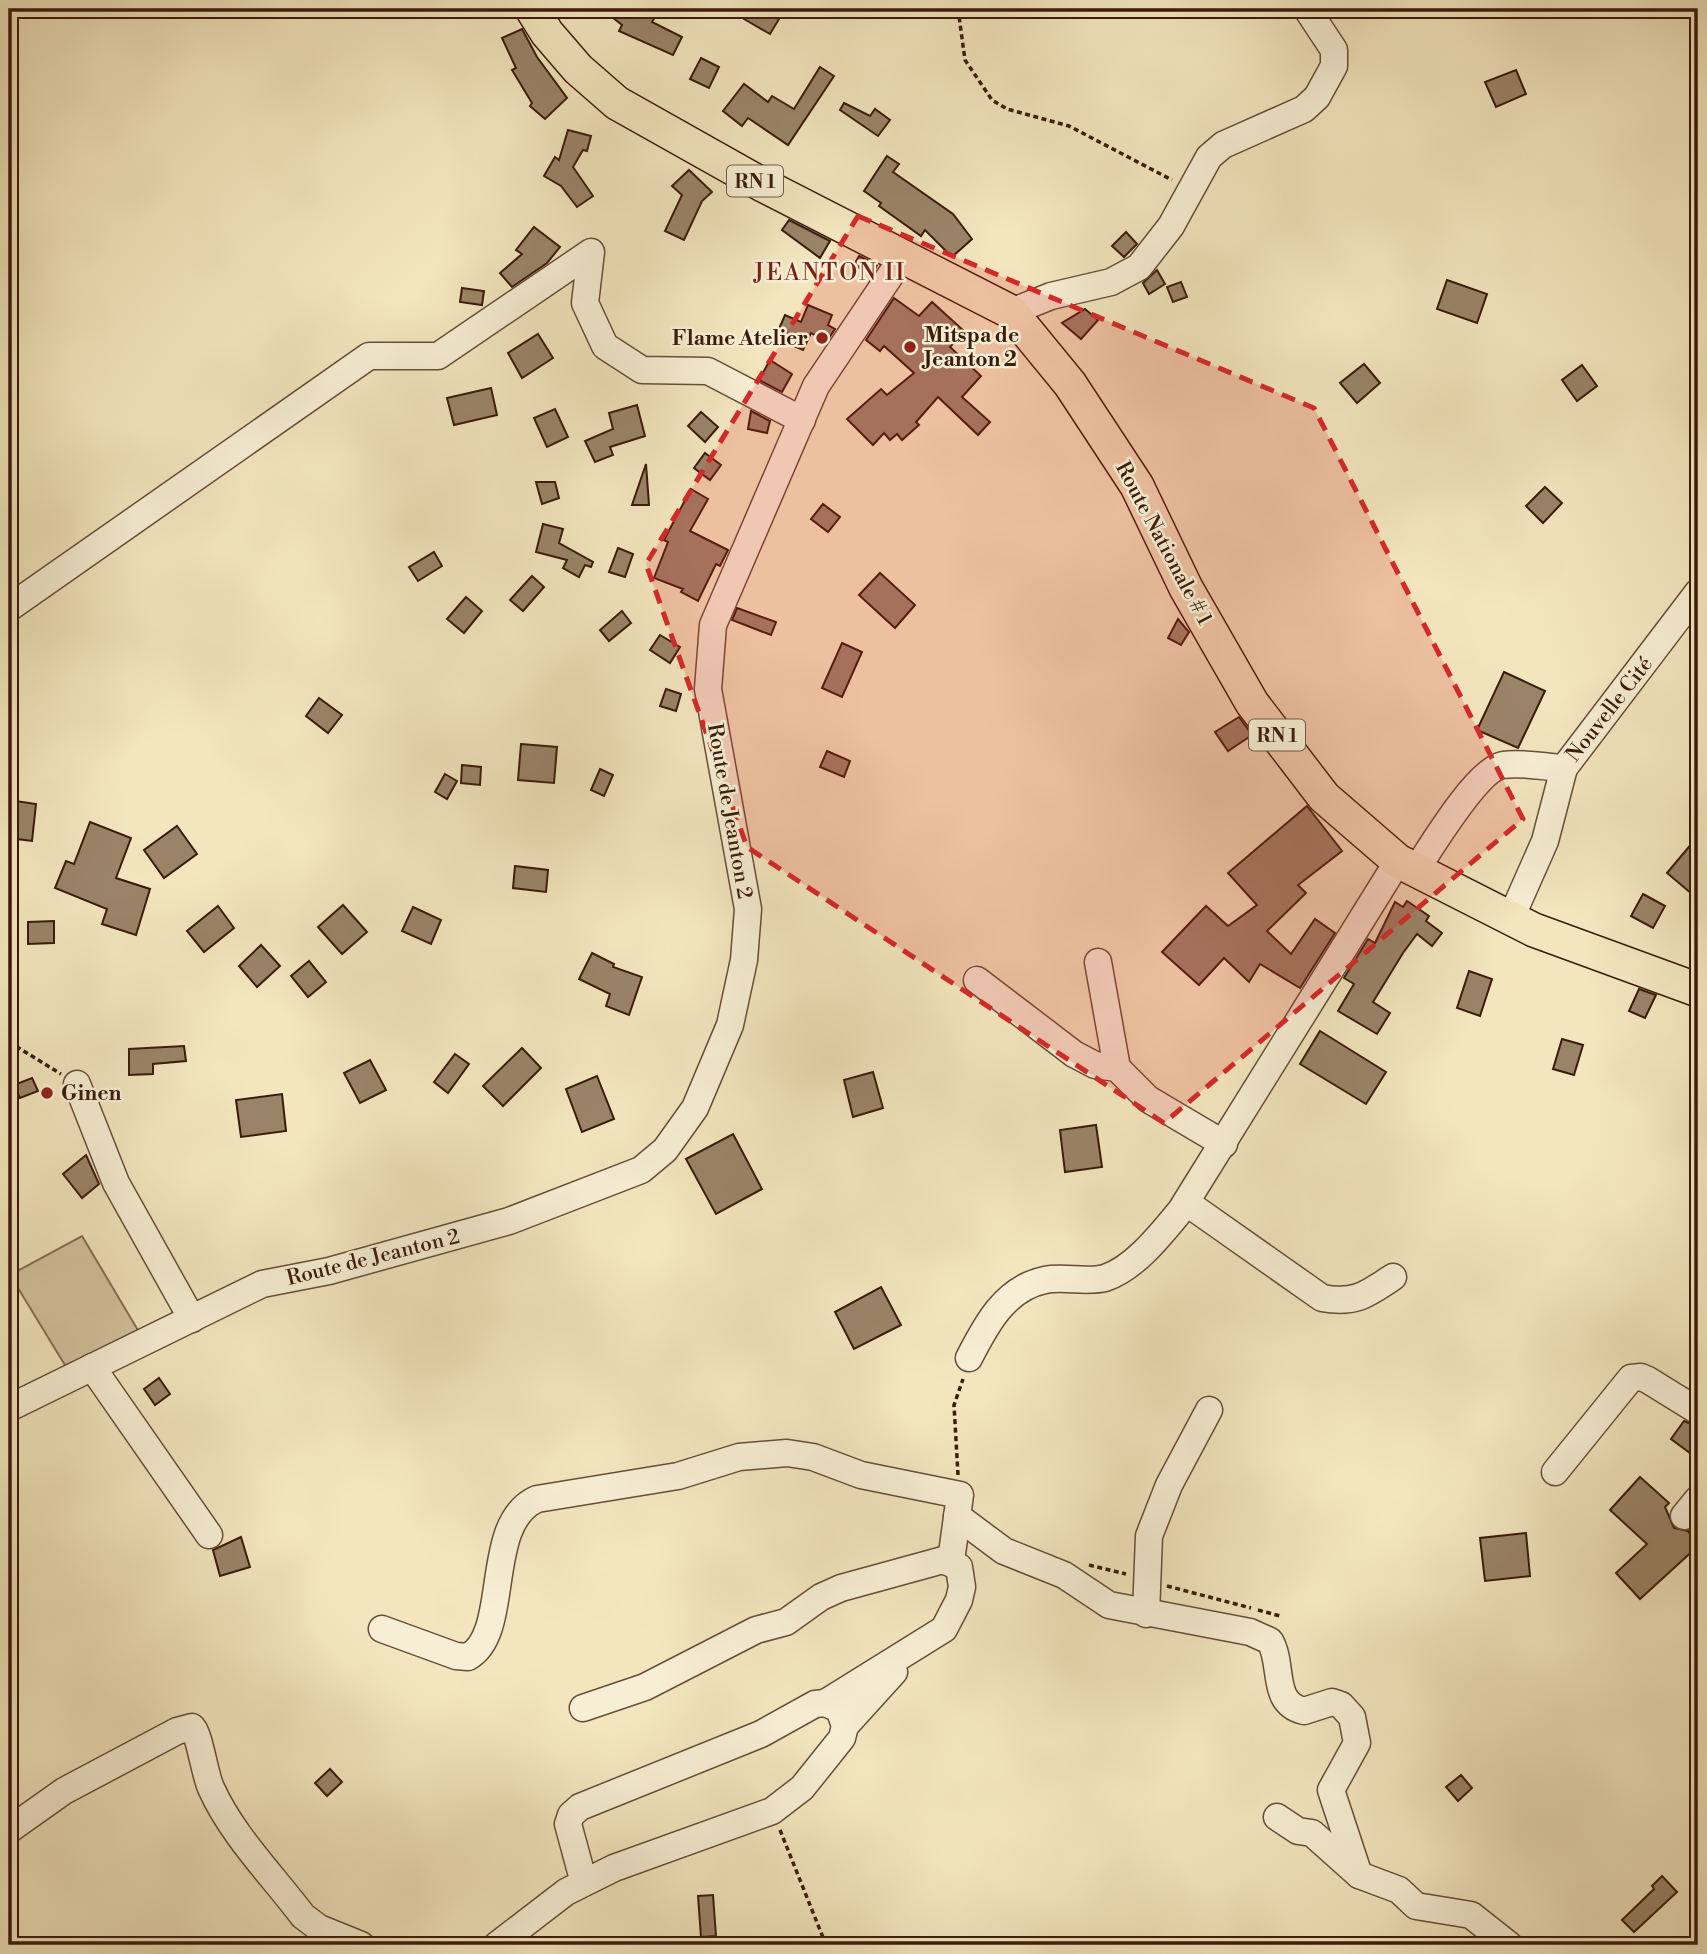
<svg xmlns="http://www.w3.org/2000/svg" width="1707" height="1954" viewBox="0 0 1707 1954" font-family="'Libre Bodoni',serif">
  <rect width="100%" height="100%" fill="#f3e6bf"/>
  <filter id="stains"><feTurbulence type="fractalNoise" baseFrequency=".00286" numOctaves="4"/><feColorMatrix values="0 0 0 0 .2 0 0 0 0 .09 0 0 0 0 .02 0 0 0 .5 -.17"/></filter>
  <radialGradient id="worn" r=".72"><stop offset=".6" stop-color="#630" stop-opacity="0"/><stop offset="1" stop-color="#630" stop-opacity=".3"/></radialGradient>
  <path fill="#d4c3a0" stroke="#876e55" stroke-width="2" d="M82,1236l60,101 -71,38 -61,-100z"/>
  <g fill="#9a8468" stroke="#3a1a0a" stroke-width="2">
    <path d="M602,9h39l14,8 -3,5 30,15 -9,18 -54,-24 3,-6z"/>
    <path d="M750,9h35l-15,25 -26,-15z"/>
    <path d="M522,29l15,28 30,41 -22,21 -15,-13 2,-3 -20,-33 4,-2 -14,-30z"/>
    <path d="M701,58l18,9 -10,21 -19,-9z"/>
    <path d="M820,67l14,9 -46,69 -40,-27 -6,8 -19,-15 21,-27 24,18 4,-6 22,13z"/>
    <path d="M1516,70l10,24 -30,13 -11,-25z"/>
    <path d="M844,103l26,13 5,-7 15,11 -12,16 -38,-26z"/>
    <path d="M568,130l23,6 -4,15 -4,-1 -10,17 20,29 -16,11 -16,-21 -17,-10 11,-19 4,3z"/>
    <path d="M887,156l12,8 -6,8 60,42 19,25 -20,18 -27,-27 -4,6 -42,-30 2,-3 -17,-12z"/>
    <path d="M689,170l23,22 -10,9 -18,39 -19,-9 17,-36 -10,-9z"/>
    <path d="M789,220l41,21 -10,17 -38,-28z"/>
    <path d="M534,227l26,20 -13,16 -35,24 -12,-14 22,-19 -6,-4z"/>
    <path d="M1126,232l11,12 -13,13 -12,-11z"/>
    <path d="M859,256l18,9 -5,10 -18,-10z"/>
    <path d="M1157,270l8,14 -16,10 -6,-11z"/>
    <path d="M1447,280l40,14 -10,29 -40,-14z"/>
    <path d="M1181,282l6,15 -14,5 -6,-15z"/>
    <path d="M462,288l22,3 -2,14 -22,-3z"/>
    <path d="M894,298l25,18 13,-14 32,29 -14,16 31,29 -19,21 28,25 -12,13 -40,-38 -22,25 3,3 -17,15 -5,-6 -7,6 -6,-7 -11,12 -26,-26 34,-30 6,6 27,-22 -30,-27 -4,5 -14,-11z"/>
    <path d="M808,305l24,10 -4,10 7,4 -8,12 -16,-8 -8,17 -28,-12 10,-23 16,7z"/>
    <path d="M1085,309l13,11 -17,19 -19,-16z"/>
    <path d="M538,334l15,24 -31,20 -14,-25z"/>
    <path d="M770,360l22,14 -10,18 -23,-12z"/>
    <path d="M1364,364l16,19 -23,20 -17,-20z"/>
    <path d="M1582,365l15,21 -20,15 -15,-21z"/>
    <path d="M491,388l6,27 -43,10 -7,-27z"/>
    <path d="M637,405l8,31 -35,11 3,8 -18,7 -10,-21 28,-12 -4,-16z"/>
    <path d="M555,409l13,28 -21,10 -13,-29z"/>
    <path d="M751,411l19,10 -3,12 -19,-4z"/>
    <path d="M701,412l17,15 -13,15 -17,-16z"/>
    <path d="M705,453l16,12 -11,15 -16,-12z"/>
    <path d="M646,464l3,41h-17z"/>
    <path d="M536,482h19l4,16 -17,6z"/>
    <path d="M1545,487l17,16 -19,20 -17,-17z"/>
    <path d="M691,489l17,10 -18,32 38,19 -8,16 -4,-2 -18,37 -17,-9 2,-3 -29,-11 14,-36 -4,-2z"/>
    <path d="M823,504l17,13 -12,15 -17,-13z"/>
    <path d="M543,524l20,5 -4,14 34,19 -2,5 -6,-2 -6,12 -16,-9 4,-8 -31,-8z"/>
    <path d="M618,548l15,6 -8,23 -16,-5z"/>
    <path d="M434,552l8,14 -24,15 -9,-14z"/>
    <path d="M880,573l35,32 -20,23 -36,-33z"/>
    <path d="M532,576l12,11 -21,24 -13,-11z"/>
    <path d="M466,597l16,14 -18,22 -17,-14z"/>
    <path d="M737,608l39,14 -5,13 -39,-15z"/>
    <path d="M622,611l9,12 -22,18 -9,-11z"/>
    <path d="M1178,619l11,13 -8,13 -13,-7z"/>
    <path d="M660,635l20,12 -10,16 -20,-13z"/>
    <path d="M842,643l20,9 -20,45 -20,-9z"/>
    <path d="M1504,672l41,19 -27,57 -41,-18z"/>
    <path d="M666,689l15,5 -5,17 -16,-5z"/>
    <path d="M319,698l23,17 -14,18 -22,-17z"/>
    <path d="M1239,717l13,18 -24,16 -13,-19z"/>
    <path d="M521,744l36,3 -3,36 -36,-3z"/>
    <path d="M827,751l23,10 -6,16 -24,-10z"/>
    <path d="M462,765l19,2 -1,18 -19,-2z"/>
    <path d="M600,769l13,6 -9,21 -13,-6z"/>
    <path d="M445,774l12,7 -10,18 -12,-7z"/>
    <path d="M9,800l27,4 -4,37 -23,-3z"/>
    <path d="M1307,806l35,45 -44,34 8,8 -39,38 24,23 24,-35 20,14 -35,55 -40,-24 -11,18 -25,-24 -25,27 -37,-33 44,-46 22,20 29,-21 -29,-32z"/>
    <path d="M90,822l41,16 -15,40 34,11 -14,46 -34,-11 5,-15 -52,-21 11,-27 8,3z"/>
    <path d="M177,826l20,28 -33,24 -20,-28z"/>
    <path d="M1698,836v63l-31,-26z"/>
    <path d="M515,866l33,4 -2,22 -33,-4z"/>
    <path d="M1643,894l22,12 -12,22 -22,-12z"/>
    <path d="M1407,901l22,15 -3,5 16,12 -10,13 -15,-12 -14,19 -30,49 17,11 -13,21 -39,-23 16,-27 -10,-6 24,-39 7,4 20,-41 8,5z"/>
    <path d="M343,905l24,27 -25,22 -24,-27z"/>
    <path d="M218,906l16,22 -30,24 -17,-21z"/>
    <path d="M413,907l28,13 -10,24 -29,-13z"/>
    <path d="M54,921v22l-26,1v-22z"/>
    <path d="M261,945l19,21 -23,21 -18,-21z"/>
    <path d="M592,953l22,11 -1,3 29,10 -13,38 -23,-9 4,-12 -31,-15z"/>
    <path d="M309,961l17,21 -18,15 -17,-21z"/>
    <path d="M1469,971l23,8 -12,37 -23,-8z"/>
    <path d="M1639,989l17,6 -11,23 -16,-7z"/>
    <path d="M1320,1031l66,41 -20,32 -66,-40z"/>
    <path d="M1562,1039l21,6 -9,30 -21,-6z"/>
    <path d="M184,1046l2,15 -33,3v10l-24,1v-26z"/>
    <path d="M522,1048l19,20 -38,38 -20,-20z"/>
    <path d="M455,1054l14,10 -21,29 -14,-11z"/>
    <path d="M370,1060l16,30 -26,13 -16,-30z"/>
    <path d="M873,1072l10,36 -30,9 -9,-37z"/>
    <path d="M597,1076l17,43 -32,13 -16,-43z"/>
    <path d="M32,1078l6,13 -18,7 -6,-13z"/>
    <path d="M282,1094l4,37 -45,6 -5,-37z"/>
    <path d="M1096,1125l6,42 -37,5 -5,-42z"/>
    <path d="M733,1134l29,55 -46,25 -30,-55z"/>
    <path d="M86,1155l13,29 -17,14 -19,-24z"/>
    <path d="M881,1287l20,38 -47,24 -19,-37z"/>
    <path d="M159,1378l11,16 -15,11 -11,-16z"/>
    <path d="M1684,1421l14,6v32l-27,-20z"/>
    <path d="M1640,1477l29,26 -4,4 9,21 14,3 10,15 -58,53 -24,-26 31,-29 -37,-34z"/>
    <path d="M1526,1533l4,43 -45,5 -5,-43z"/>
    <path d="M241,1537l9,30 -30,9 -7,-26z"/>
    <path d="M330,1769l12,13 -15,14 -12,-13z"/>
    <path d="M1461,1775l11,13 -14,13 -12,-14z"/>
    <path d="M1662,1876l15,16 -43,40 -12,-12 32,-31 -2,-3z"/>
    <path d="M713,1895l3,41 -15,1 -3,-41z"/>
  </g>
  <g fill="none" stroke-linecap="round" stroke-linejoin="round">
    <defs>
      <g id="minor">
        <path d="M1011,312l40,-16 60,-14 28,-15 32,-41 38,-69 14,-12 81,-36 13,-12 17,-31v-16l-27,-41"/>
        <path d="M9,608l360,-252h69l153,-104 -6,51 20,43 37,24 66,1 94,49"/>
        <path d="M1416,870c15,-23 62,-101 87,-105 18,-3 42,2 61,3l134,-176"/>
        <path d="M1511,918l34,-77 19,-73"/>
        <path d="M1098,962l19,106"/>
        <path d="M977,980l97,74 21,11 22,3 31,31 76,45"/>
        <path d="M77,1084l39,99 76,136"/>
        <path d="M1187,1203l135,95c33,6 44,-3 71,-21"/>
        <path d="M969,1358c17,-33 36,-70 76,-78 19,-4 41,3 60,-2 30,-10 56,-44 76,-68l217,-349"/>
        <path d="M92,1367l117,168"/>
        <path d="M9,1408l253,-124 67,-13 180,-50 132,-51 24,-20 30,-42 11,-26 24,-57 14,-65 4,-51 -40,-220 5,-64 103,-239 88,-131"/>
        <path d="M1555,1472l76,-94 10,-1 7,3 50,31"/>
        <path d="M957,1516l47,35 60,24 45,30 141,27 20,9c14,24 0,62 34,70l28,-9 9,3 11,12 5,26 -26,47 28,85"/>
        <path d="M1684,1516l14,-17"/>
        <path d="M1146,1614l3,-78 20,-51 40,-75"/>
        <path d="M382,1629l74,27 12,1c44,-24 14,-134 69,-158l141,-23 61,-19 48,-4 26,4 48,18 99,20 -9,66"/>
        <path d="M583,1708l62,-21 111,-57 30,-8 35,-25 20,-9 102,-28 16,7 3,20 -3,13 -15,29 -119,74"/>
        <path d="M845,1726l49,-54"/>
        <path d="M1277,1817l21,14 14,2 47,42 40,15 17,16 55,9 38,30"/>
        <path d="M9,1830l55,-39 113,-60 15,-4c7,5 13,49 19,61 21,47 61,87 92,128l16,12 42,17"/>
        <path d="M497,1945l69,-53 48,-24 158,-57 30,-23 40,-50 3,-12 -6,-17 -14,-6 -10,1 -54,30 -181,73 -9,8 -3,9 16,59"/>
      </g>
      <path id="major" d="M532,9l15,24 31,36 39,34 146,82 248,127 59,72 67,102 49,102 66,115 72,94 74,64 136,69 164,60"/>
    </defs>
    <use href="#minor" stroke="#684d37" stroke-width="29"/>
    <use href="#major" stroke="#3a1a0a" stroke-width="36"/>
    <g stroke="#3a1a0a" stroke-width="3.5" stroke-dasharray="5 3.5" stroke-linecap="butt">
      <path d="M958,9l7,51 27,40 15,9 62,17 103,54"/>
      <path d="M9,1042l52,32"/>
      <path d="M958,1475l-4,-70 9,-26"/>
      <path d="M1089,1565l37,9"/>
      <path d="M1167,1586l84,22"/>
      <path d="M1258,1610l22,6"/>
      <path d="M780,1830l46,115"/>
    </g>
    <use href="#minor" stroke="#f7efd5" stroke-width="26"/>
    <use href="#major" stroke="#f3e6bf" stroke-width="33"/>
  </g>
  <path fill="#d62828" fill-opacity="0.2" stroke="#d62828" stroke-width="5" stroke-dasharray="14 9" stroke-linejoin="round" d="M858,216l456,192 209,411 -359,304 -417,-276 -101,-283z"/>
  <g fill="#8f2418" stroke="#f7efd5" stroke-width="2.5">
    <circle cx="822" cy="338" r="7"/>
    <circle cx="910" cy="347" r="7"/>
    <circle cx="47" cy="1093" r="7"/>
  </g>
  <g text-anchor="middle" stroke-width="5" stroke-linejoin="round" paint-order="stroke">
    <g fill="#f7efd5" stroke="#735a47" stroke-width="2">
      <rect x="727" y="165.5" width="56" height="31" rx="5"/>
      <rect x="1249" y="719.5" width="56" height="31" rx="5"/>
    </g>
    <g font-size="19" font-weight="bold" fill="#3a1a0a">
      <text x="755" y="188">RN 1</text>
      <text x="1277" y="742">RN 1</text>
    </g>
    <g font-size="21" font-weight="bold" fill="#3a1a0a" stroke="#f7efd5" text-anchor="start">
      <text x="924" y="342">Mitspa de<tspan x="924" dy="24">Jeanton 2</tspan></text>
      <text x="808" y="345" text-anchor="end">Flame Atelier</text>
      <text x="61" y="1100">Ginen</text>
    </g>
    <g font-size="21" fill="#3a1a0a" stroke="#f7efd5">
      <text transform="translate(1164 543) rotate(62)" y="7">Route Nationale # 1</text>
      <text transform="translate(1609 709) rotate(-52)" y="7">Nouvelle Cité</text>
      <text transform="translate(730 811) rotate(80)" y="7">Route de Jeanton 2</text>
      <text transform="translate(373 1257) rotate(-14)" y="7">Route de Jeanton 2</text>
    </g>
    <g font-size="23" letter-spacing="2" fill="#7a1f14" stroke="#f7efd5">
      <text x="830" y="280">JEANTON II</text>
    </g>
  </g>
  <rect width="1707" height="1954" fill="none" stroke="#f3e6bf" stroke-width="35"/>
  <rect x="10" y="10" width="1686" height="1933" fill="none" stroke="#3a1a0a" stroke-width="3.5"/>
  <rect x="18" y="18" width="1672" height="1919" fill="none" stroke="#3a1a0a" stroke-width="2"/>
  <rect width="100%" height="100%" filter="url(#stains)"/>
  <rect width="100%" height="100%" fill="url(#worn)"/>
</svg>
